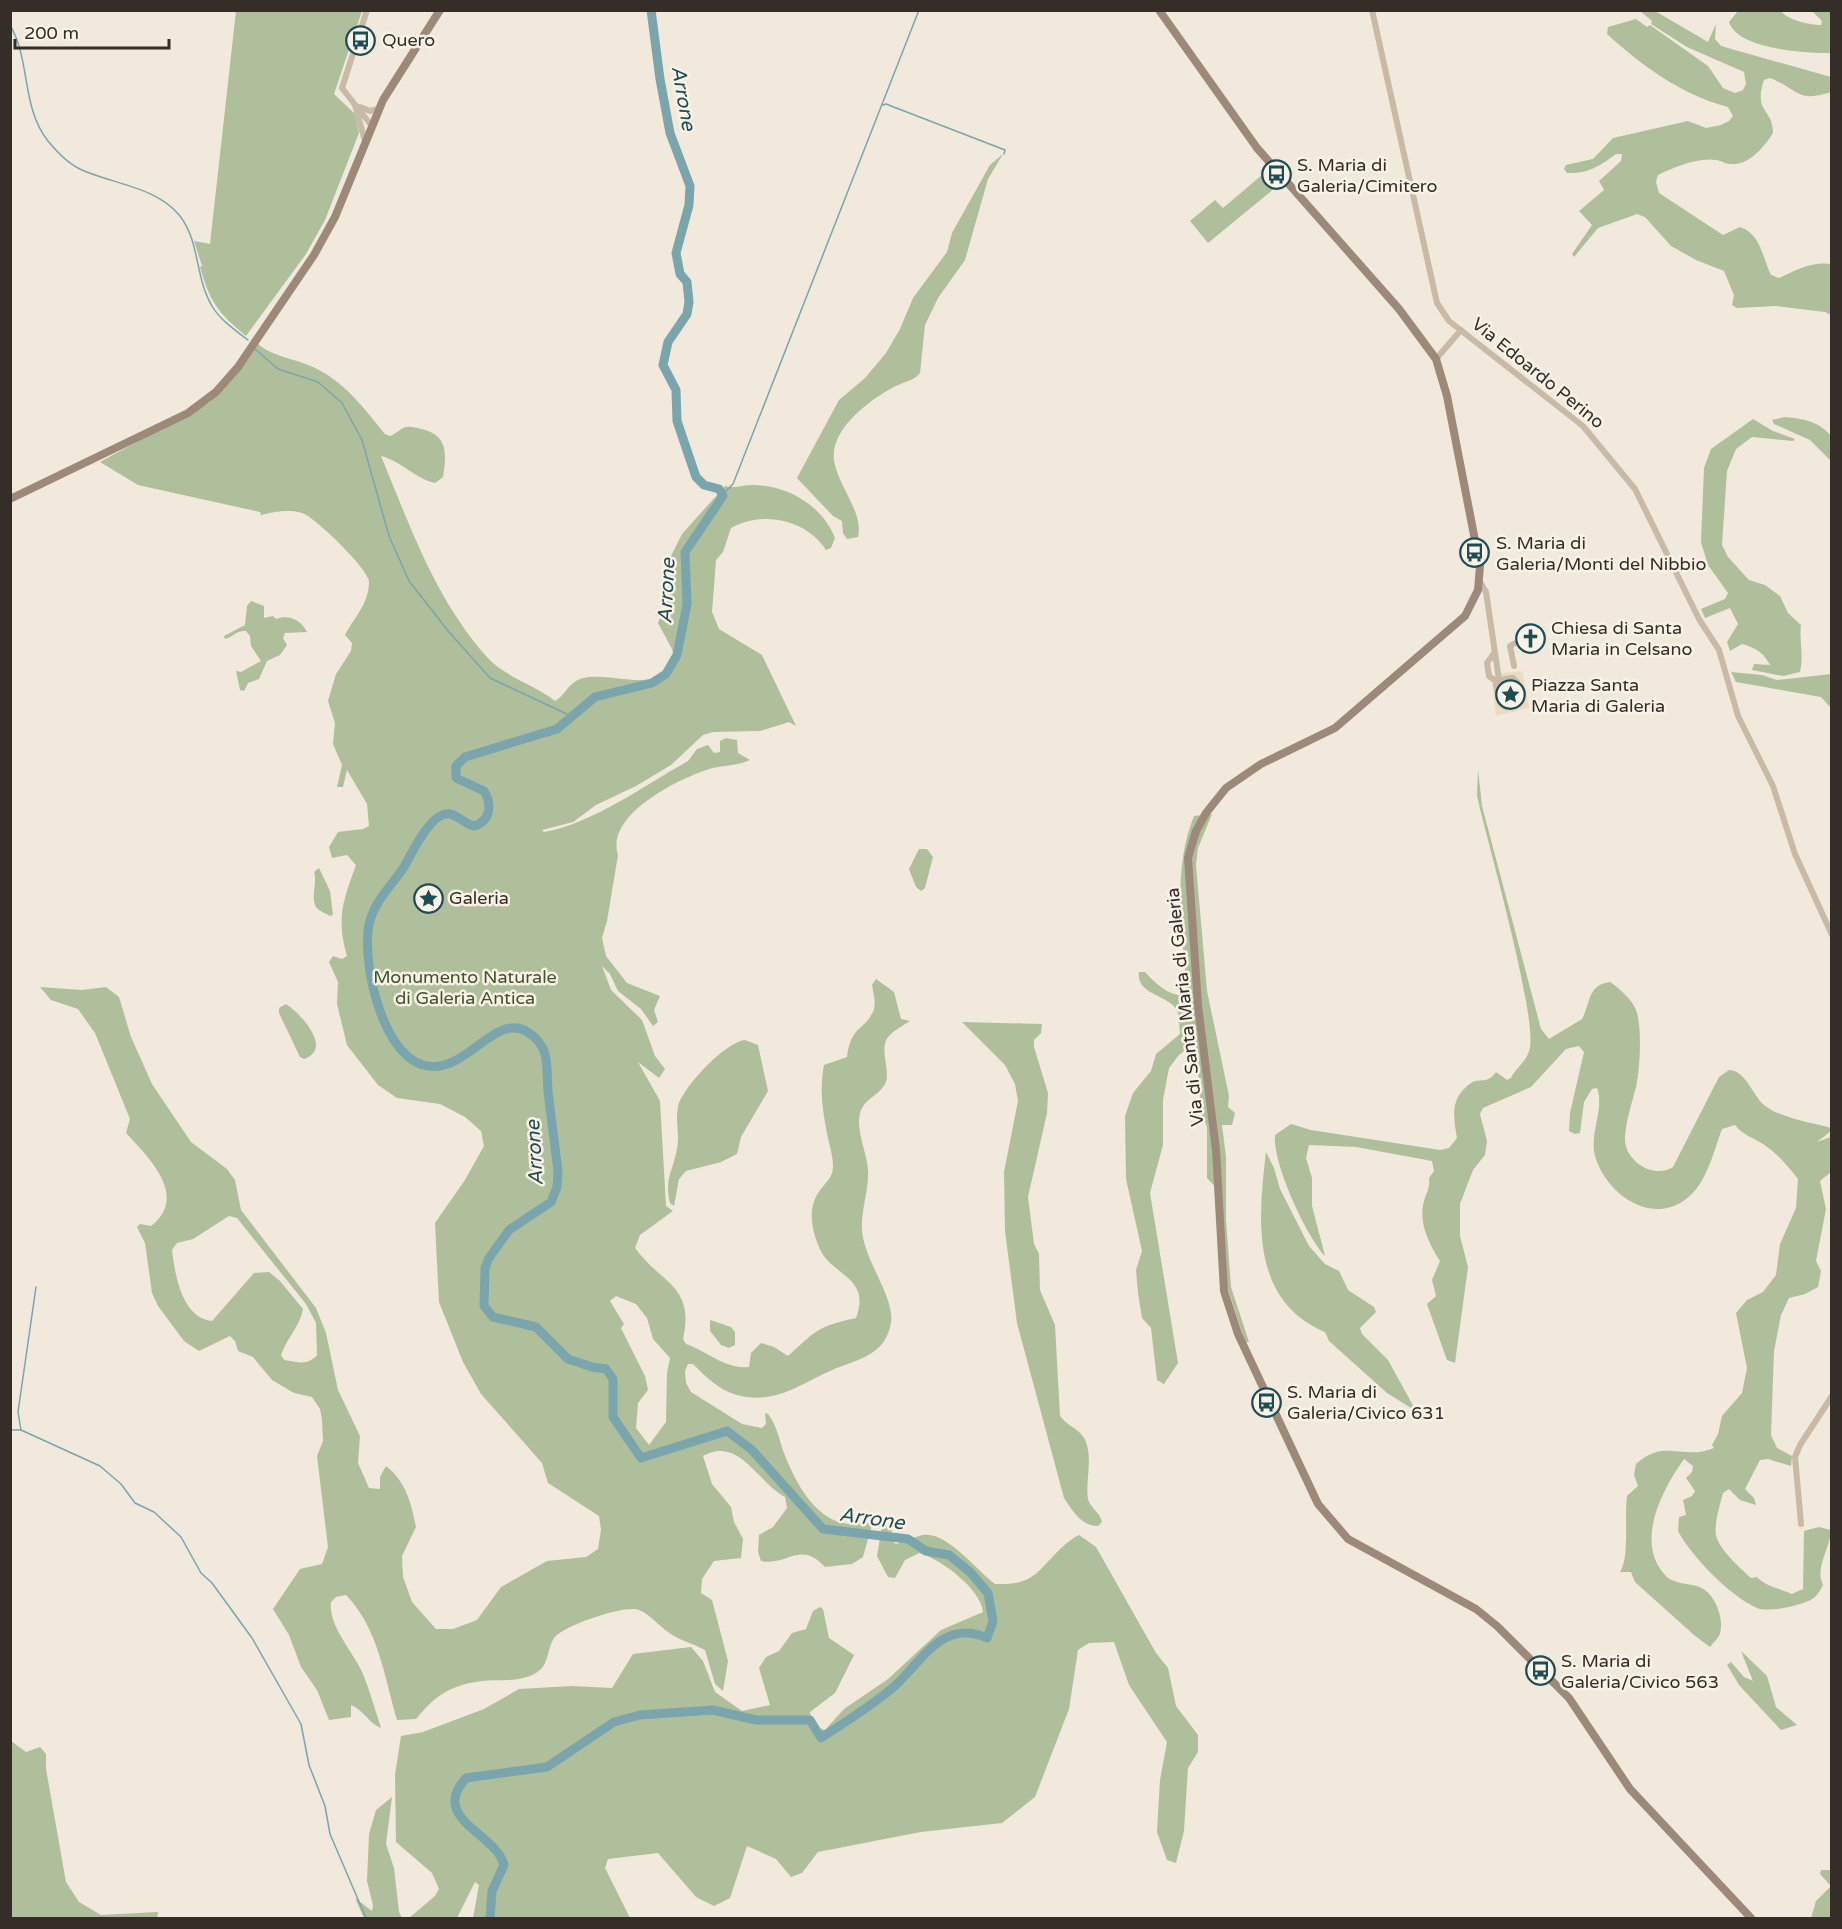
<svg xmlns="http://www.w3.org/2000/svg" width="1842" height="1929" viewBox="0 0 1842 1929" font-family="'Varela Round',sans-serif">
  <rect width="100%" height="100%" fill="#f1e9db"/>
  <g fill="#afbf9b" fill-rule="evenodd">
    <path d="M236,11h126l-28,83 21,20 4,19 -34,87 -19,34 -60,82c-28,-23 -36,-34 -46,-69l2,-1 -8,-25 16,3z"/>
    <path d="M1640,11h15l53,31 8,-18 -1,15 6,7 110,31v15c-35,11 -31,-2 -61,-14l-6,2c-11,33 9,28 9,53 -9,14 -24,33 -43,31 -5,0 -9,-4 -14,-4 -17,-3 -42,7 -58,15l-2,7 3,11 64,42 17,-8c21,7 22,30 31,48l8,3c16,-8 34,-17 52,-14v51l-6,-3 -49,-6 -39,2 -5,-3 2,-10 -10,-24 -28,-11 -25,-14 -26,-29 -8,-3 -39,14 -24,29 -2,-3 20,-29 -13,-14 25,-21 -5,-9 22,-20 1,-7h-6c-16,12 -28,20 -49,19l-3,-4 2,-4 27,-6 20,-21 75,-17 18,7 15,-3 8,-4 4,-5 -5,-9c-46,-12 -86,-41 -121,-73l1,-7 28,-8 11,8 3,-2 58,41 15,22 12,5 8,-3 3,-6 -2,-12 -57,-25 -36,-23 1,-3z"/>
    <path d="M1781,11c7,9 28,14 40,14l1,-4 -10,-10h19v42c-24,0 -93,-3 -102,-31l9,-11z"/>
    <path d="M1003,154l-15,25 -23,81 -27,38 -13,27 -5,48c-6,8 -18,9 -28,15 -22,12 -62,41 -58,72 3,25 30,52 24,77l-11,2 -4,-6 -1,-12 -9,-5 -36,-38 42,-78 26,-22 21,-25 14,-24 13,-31 34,-46 5,-19 38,-68z"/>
    <path d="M1269,169l12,14 -73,60 -18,-22 25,-21 8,8z"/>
    <path d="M257,343c15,14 37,15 56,24 32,15 50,40 72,67l5,2c6,-2 11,-8 16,-9 6,-1 14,2 19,3 24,7 21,27 18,47l-8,6c-19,-4 -34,-22 -54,-27 29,70 54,142 105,200 18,21 48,28 69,45 11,-6 13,-19 28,-23 28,-7 76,17 92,-16l-3,-13 -14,-26 9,-22 3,-43 12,-24 43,-48c10,3 17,-1 28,-1 34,0 69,20 82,53l-4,10 -5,2c-19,-30 -63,-40 -95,-22l-8,24 -7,8 -4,52 7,17 43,26 34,71 -7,-4 -29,9 -47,1 -10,3 -32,30 -35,21 -40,19 -23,17 -31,8 2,2c48,-8 101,-47 144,-71l9,-12 11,-4 6,8 6,-1v-11l6,-3 11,2 1,13 12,7c-13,6 -27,5 -41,9 -31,10 -104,46 -91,86l-11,66 -5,17 4,18 21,27 33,13 -6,14 4,12 -5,4 -12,-17 -23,-18 -8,-17 -8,-8 9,24 31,30 13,36 10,13 -6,9 -21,-16 22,39 6,105 7,5 -33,24 -5,13c26,36 60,37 48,91l3,5c23,8 38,25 63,23l2,-14 10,-10 13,4 14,9c30,-27 29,-29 68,-38 16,-42 -26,-42 -37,-71 -8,-19 -12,-41 2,-58 6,-8 12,-12 12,-23 0,-9 -3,-19 -5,-28 -5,-25 -9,-47 -4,-73l23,-8c4,-33 19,-26 27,-48 2,-7 -1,-17 -2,-24l4,-6 18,13 7,27 9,2c-6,4 -17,10 -22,16 -9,13 2,31 -2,45 -4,11 -19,16 -24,26 -9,18 5,43 6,62 1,20 -7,40 -6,59 1,30 33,68 29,94 -6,34 -35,36 -61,48 -31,14 -56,34 -93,24 -18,-5 -31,-18 -44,-31h-5l-3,7 1,12 5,9 51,32 20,4 4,-4 -1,-11 3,1c9,11 11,26 16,39 15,38 40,84 89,68l-10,36 -11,7 -27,3c-25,-27 -36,-1 -64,-6l-3,-9 1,-17 14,-8 14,-19 -2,-11c-27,-14 -46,-61 -82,-41l9,28 19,23 3,15 9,17 -2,19 -27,3 -12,18 -1,14 11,7 16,61 -5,30 -8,-7 -10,-34c-11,-6 -20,-8 -29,-13 -13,-6 -24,-22 -37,-27 -13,-6 -77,16 -85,28 -10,18 -3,31 -27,39 -16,5 -30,2 -46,4 -32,5 -45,14 -65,38l-19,1c-12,-41 -19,-93 -51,-125l-10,2 -5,5c-3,24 22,49 32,72 7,17 12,36 18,54 -13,-5 -17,-18 -30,-23v12l-22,3 -12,-30 -16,-23 -12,-32 -16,-26 27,-40 22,-5 6,-17 -11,-91 6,-15 -1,-21 -2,-11 -8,-12 -18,-4 -22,-13 -19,-23 -15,-6 -3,-10 -5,-5 -31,15 -15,-10 -26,-35 -6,-13 -7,-50 -8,-16 3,-3 11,2c38,-30 -2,-68 -25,-93l4,-14 -35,-86 -17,-24 -27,-9 -11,-13 42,3 24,-3 13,10 12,40 21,47 39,58 36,27 8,11 6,30 75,98 10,25 12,57 22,46 -2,27 11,25 11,1v-12l6,-11c20,16 25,36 30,61l-14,29 1,21 9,25 24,27h17l24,-9 24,-33 46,-26 39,-4 12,-8 3,-19 -2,-14 -51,-33 -6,-20 -61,-69 -18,-32 -24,-60 -4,-79 30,-43 19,-34 -3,-15 -16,-14 -25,-13 -43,-6 -19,-13 -31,-40 -10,-41 1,-22 -9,-20 4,-6 9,3 5,-3c-11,-38 -4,-55 9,-91l-9,-10 -15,3 -3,-11 9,-15 25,-3 6,-3 -2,-22 -20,-34 -4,17h-6l5,-22 -9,-21 2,-21 -7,-22 8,-27 15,-23 1,-8 -7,-8c10,-19 24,-31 24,-54 -1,-12 -54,-64 -67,-68 -13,-4 -29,-1 -41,2l-1,-3 -122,-27 -38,-23 110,-60zM229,1216l8,2 69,86 10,19 1,32c-9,11 -20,7 -33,5l-3,-5c6,-17 19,-29 22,-46l-23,-28 -11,-9 -15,1 -42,48c-30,-3 -37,-46 -40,-71l5,-7 16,-4zM616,1296l20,8 11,14 6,21 17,19 -3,15 -1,49 -17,23 -13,-17 2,-25 10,-13 -3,-14 -24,-48 3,-4 -14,-23z"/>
    <path d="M1785,417c20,2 33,4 46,19v25l-21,-21 -36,-16 -2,-4z"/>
    <path d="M1753,419l20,12 22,8 -2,2 -41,-4 -16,12 -9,22 -5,74 6,12 21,23 16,5 15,11 8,17 13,12c-2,16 3,31 -1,47l-17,4 -31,-6 2,-6 16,1c-7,-13 -14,-17 -28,-21l-12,7 -3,-9 11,-18 -8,-16 -25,10 -4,-9 24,-10 3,-6 -20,-28 -7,-23 3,-74 7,-19z"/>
    <path d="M251,601l13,5v12l9,-2 3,3c13,-5 25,1 31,13l-22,1 -2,5 4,7 -7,10 -13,6 -8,18 -11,4 -4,8 -4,-1 -4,-19 5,1 20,-11 -10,-15 -1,-10 -4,-5c-9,-1 -13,6 -21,8l-1,-3 21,-11 2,-19z"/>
    <path d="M1731,672l31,3 15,5 54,-6v34l-10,-11 -85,-15z"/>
    <path d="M1478,769l4,37 59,223 8,10 33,-20c9,-16 5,-34 28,-37 10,7 24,19 27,31 5,18 3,56 -1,74 -4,16 -10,33 -11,50 -2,23 29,43 48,30l46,-90 10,-7c15,0 23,22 32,32 13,15 52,21 70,26v3l-14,11 14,-5v35l-11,9 6,28 -10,52 5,10 -3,16 -13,7 -16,4 -8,17 -7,36 -3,84 6,13 15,8 -1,10 -23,-7 -8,1 -15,29 9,9 2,7 -16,-5 -11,-11 -6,4c-3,12 -9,30 -7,42 2,13 25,34 35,43l6,-1c10,10 22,11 35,17l11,-5 1,-58 15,-4 12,3c0,18 -17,37 -8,55 -2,4 -5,9 -8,12 -9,8 -47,16 -58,11 -26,-11 -66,-52 -79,-77l1,-14 7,-2 -3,-15 9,-4 3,-5 -9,-13 6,-6 1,-6 -9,-7c-22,31 -50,84 -18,117 10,10 28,6 39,14 12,9 20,32 14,46 -2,3 -6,7 -9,11l-16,-12 -59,-53 -4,-10h-11c10,-16 4,-54 7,-76l11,-10 -4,-11 2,-11c29,-26 47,-3 78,-16l-2,-3 6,-11 4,-18 20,-23 5,-25 -11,-55 11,-13 16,-8 13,-17 4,-31 16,-36 2,-29c-10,-13 -21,-26 -35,-35 -11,-7 -20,-9 -28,-19l-13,4c-7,19 -13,43 -25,59 -34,44 -89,12 -102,-32 -6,-23 10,-47 2,-68l-5,1 -8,13 -4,31 -5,1 -6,-3 1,-18 14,-61 -5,-6 -13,3 -35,38 -48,21 -3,6 7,27 -2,14 -12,15 -13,34v32l8,31 -13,96 -8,-3 -20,-56 9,-8 -4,-16 8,-19c-11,-17 -22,-39 -16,-60 3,-10 6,-12 5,-23l5,-7 -2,-10 -76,-14 -47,-2 -3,13 6,20v28l13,50c-19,-20 -53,-94 -50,-121l16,-11 20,6 129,20 9,-2 8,-10c-4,-23 -7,-40 14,-55 6,-4 13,-1 19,-5 2,-1 4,-4 6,-6l11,8 4,-2c5,-10 15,-16 18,-27 11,-27 -43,-214 -52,-255z"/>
    <path d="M1212,814l-14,34 -2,17 11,126 22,105 -1,11 7,6 -3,12h-10l4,32v63l5,67 18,55h-4l-19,-59 -5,-90 -14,-15v-51l-6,-15 -5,-66h-6l-12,10 -9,12 -6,32v45l-13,48 28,170 -14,21 -7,-4 -6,-52 -9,-10 -4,-25 -2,-23 6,-19 -16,-72 -1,-63 8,-23 18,-22 5,-17 24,-20c-1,-7 0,-18 -3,-24 -10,-16 -41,-15 -38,-38h6c11,12 23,23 39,24l3,-7c-5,-57 -15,-119 7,-173z"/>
    <path d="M919,849h8l6,8 -8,31 -4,3 -5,-4 -7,-18z"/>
    <path d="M319,868l11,23 3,24 -3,1c-3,-2 -9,-4 -12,-7 -9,-8 0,-27 -4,-37z"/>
    <path d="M286,1004c14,9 48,45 18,55l-4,-2 -21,-44v-5z"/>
    <path d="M962,1022l80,2 -1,9 -7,7v7l14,46 -1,20 -19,84 6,47 5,10 1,36 15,35 5,91c6,9 18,12 24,22 10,18 1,42 4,61 2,9 12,13 14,23l-4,4c-17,0 -25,-15 -34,-28l-47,-175 -12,-92 -1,-59 14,-71 -3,-17 -10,-19z"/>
    <path d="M745,1040l13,5 10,46 -27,46 -4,17 -16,8 -35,9 -7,8 -5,27 -4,-3c-6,-24 3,-32 7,-54 3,-14 -2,-28 1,-42 4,-19 47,-65 67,-67z"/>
    <path d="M1266,1152l8,16 6,21 29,57 16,18 14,7 9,19 26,17 2,5 -16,16 2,6 26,26 28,51 -29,-18 -58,-52 -4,-9c-75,-32 -67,-113 -59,-180z"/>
    <path d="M710,1320l21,7 4,5v13l-6,3 -8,-3 -11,-14z"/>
    <path d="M892,1524l-1,16 5,4c9,-3 18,-7 27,-9 24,-4 54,36 72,49 11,0 23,0 33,-5 16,-8 29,-33 51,-44l17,12 60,106 12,15 8,38 22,29v17l-10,16 -4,63 -8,32 -9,-3 -10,-28 3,-52 7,-38 -38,-57 -15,-43 -25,1 -11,7 -9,59 -34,88 -33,26 -81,9 -103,20 -16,21 -11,4 -15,-18 -29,-13 -17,52 -16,8 -18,-9 -38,-44 -50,6 -3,9 25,50h-157l6,-33 -4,-3 -18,36h-48l26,-22 4,-7 -7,-16 -36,-31 -1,-67 6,-39 22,-4 61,-23 35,-20 53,-3 40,2 21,-34 58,-7 12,14 12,31 27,19 28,-6 -11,-37 7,-11 13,-6 13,-18 14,-4 7,-18 7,-4 3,2 6,29 25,17 -19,38 -25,19 3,14 12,4 19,-21 44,-30 53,-49 42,-18c-2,-23 -42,-53 -64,-59l-14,7 -10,18 -7,-1 -11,-21 5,-30z"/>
    <path d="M1741,1651l26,25 9,31 21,18 -16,5 -42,-45 -12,-20 4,-3 13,15 9,4z"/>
    <path d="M11,1741l15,11 14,-5 6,7v15l20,113 13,20 22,13 57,-3 -1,6h-146z"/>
    <path d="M392,1797l-6,47 8,24 5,44 3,6h-38l-9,-20 17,13 1,-6 -6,-24 2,-47 7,-24z"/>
    <path d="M1821,1870h10v48h-20l5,-17 15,-15 -11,-12z"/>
  </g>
  <path fill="#e9dcc2" d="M1522,671l7,37 -33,8 -4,-35 8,-8z"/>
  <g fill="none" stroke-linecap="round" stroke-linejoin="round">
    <g stroke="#7ba5ad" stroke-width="1.5">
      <path d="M10,25c21,36 11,82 38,116 9,11 20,23 34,29 31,14 75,17 98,46 20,26 15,62 32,90 8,14 23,24 36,34"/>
      <path d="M883,105l3,-1 119,46 -1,4"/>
      <path d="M255,349l23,20 40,13 24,21 20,37 27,96 20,45 40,51 41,46 81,38"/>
      <path d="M723,494l10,-10 186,-474"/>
      <path d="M10,1430h11l79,36 21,18 14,19 19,9 27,25 20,36 11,10 40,55 49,86 8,41 16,41 5,28 36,84"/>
      <path d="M21,1430l-3,-18 18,-125"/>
    </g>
    <path stroke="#7ba5ad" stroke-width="9" d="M490,1918l2,-27 12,-26c-9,-33 -75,-46 -38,-87l81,-11 67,-45 26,-7 73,-5 43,10h54l11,18c23,-15 47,-30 69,-48 30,-24 50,-73 97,-52l6,-17 -5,-28 -18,-21 -21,-17 -23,-4 -18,-12 -85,-10 -71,-79 -25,-19 -86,27 -28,-41v-38l-7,-10 -14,-2 -24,-8 -32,-32 -43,-10 -9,-11 1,-38 4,-10 20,-28 42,-28 6,-15 1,-15c-3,-27 -7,-54 -10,-81 -1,-12 0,-25 -3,-37 -2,-8 -9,-17 -16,-21 -34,-24 -63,44 -106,32 -42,-12 -63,-108 -53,-145 7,-22 22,-35 34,-53 8,-14 27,-56 46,-53 9,2 15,10 24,12 17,-5 18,-22 10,-35l-28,-13v-12l9,-9 92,-28 38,-32 57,-14 14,-9 11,-19 10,-51 -2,-52 38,-56 -4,-7 -15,-4 -8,-8 -19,-56 -1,-31 -13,-25 5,-23 19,-28 2,-12 -2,-20 -7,-8 -4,-21 13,-48 1,-19 -20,-53 -10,-54 -9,-69"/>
    <g stroke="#c9baa7" stroke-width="6">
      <path d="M367,10l-25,78 29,37"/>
      <path d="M1372,10l65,293 12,18 134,105 52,63 64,130 20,31 19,66 35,70 22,68 37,81"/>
      <path d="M355,105l10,36"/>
      <path d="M360,107l10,4 8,-2"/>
      <path d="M1436,359l25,-29"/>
      <path d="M1480,582l6,10 13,88"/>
      <path d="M1495,652l-8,11 2,13 8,6"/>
      <path d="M1514,666l-4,-20 9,-5"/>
      <path d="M1513,678l4,4 4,19 -3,3 -13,3 -5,-4 -4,-18 3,-5z"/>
      <path d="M1801,1524l-6,-67 5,-12 32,-49"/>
    </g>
    <g stroke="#9c8979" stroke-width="8">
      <path d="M1159,10l98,138 142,161 37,50 11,37 33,170 -2,24 -13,26 -130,112 -74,36 -35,24 -20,25 -10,18 -8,27 10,147 18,145 8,141 14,43 80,170 30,35 128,70 21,17 72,72 61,91 121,129"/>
      <path d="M10,499l178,-86 28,-21 22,-25 76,-112 21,-38 48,-117 57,-90"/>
    </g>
  </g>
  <defs>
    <symbol id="bus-ring" viewBox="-11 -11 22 22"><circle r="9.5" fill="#f9f2e7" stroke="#1e4c55" stroke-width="1.5"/><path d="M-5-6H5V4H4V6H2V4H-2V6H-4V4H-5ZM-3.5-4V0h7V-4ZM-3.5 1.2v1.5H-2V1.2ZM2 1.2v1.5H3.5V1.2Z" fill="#1e4c55"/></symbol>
    <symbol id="church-ring" viewBox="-11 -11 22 22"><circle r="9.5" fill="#f9f2e7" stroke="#1e4c55" stroke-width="1.5"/><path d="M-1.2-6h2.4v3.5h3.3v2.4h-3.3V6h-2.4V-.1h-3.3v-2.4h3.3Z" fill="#1e4c55"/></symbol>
    <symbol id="sight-ring" viewBox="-11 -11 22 22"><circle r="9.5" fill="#f9f2e7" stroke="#1e4c55" stroke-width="1.5"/><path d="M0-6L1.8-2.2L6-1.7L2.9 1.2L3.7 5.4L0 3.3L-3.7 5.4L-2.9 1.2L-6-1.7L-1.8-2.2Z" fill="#1e4c55"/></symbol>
  </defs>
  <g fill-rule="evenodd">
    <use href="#bus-ring" x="344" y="24" width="33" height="33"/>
    <use href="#bus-ring" x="1260" y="158" width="33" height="33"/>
    <use href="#bus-ring" x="1458" y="536" width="33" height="33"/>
    <use href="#church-ring" x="1514" y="622" width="33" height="33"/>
    <use href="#sight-ring" x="1494" y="678" width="33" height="33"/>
    <use href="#sight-ring" x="412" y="882" width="33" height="33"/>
    <use href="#bus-ring" x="1250" y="1386" width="33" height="33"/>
    <use href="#bus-ring" x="1524" y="1654" width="33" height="33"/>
  </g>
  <g text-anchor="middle" stroke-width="5" stroke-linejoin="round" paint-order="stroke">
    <g font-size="18" fill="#352d27" stroke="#f9f2e7" text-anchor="start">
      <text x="382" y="46">Quero</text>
      <text x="1297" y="171">S. Maria di<tspan x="1297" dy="21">Galeria/Cimitero</tspan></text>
      <text x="1496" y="549">S. Maria di<tspan x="1496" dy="21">Galeria/Monti del Nibbio</tspan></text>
      <text x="1551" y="634">Chiesa di Santa<tspan x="1551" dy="21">Maria in Celsano</tspan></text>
      <text x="1531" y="691">Piazza Santa<tspan x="1531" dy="21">Maria di Galeria</tspan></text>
      <text x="449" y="904">Galeria</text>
      <text x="1287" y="1398">S. Maria di<tspan x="1287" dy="21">Galeria/Civico 631</tspan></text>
      <text x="1561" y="1667">S. Maria di<tspan x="1561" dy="21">Galeria/Civico 563</tspan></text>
    </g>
    <g font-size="18" fill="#352d27" stroke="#f9f2e7">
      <text transform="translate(1538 373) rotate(39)" y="6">Via Edoardo Perino</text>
      <text transform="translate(1185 1007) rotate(-96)" y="6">Via di Santa Maria di Galeria</text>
    </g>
    <g font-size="18" fill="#40532c" stroke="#f9f2e7">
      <text x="465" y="983">Monumento Naturale<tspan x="465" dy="21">di Galeria Antica</tspan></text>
    </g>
    <g font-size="20" font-style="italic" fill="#1e4c55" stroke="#f9f2e7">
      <text transform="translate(684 98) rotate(80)" y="7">Arrone</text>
      <text transform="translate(666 591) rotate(-87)" y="7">Arrone</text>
      <text transform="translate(534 1153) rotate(-93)" y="7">Arrone</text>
      <text transform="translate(872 1518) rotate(8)" y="7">Arrone</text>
    </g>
  </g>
  <rect width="1842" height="1929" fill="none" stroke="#352d27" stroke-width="24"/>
  <path d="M15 39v9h154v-9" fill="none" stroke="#352d27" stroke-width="3"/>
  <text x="24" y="39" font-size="18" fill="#352d27" stroke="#f9f2e7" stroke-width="4.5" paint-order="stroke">200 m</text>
</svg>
